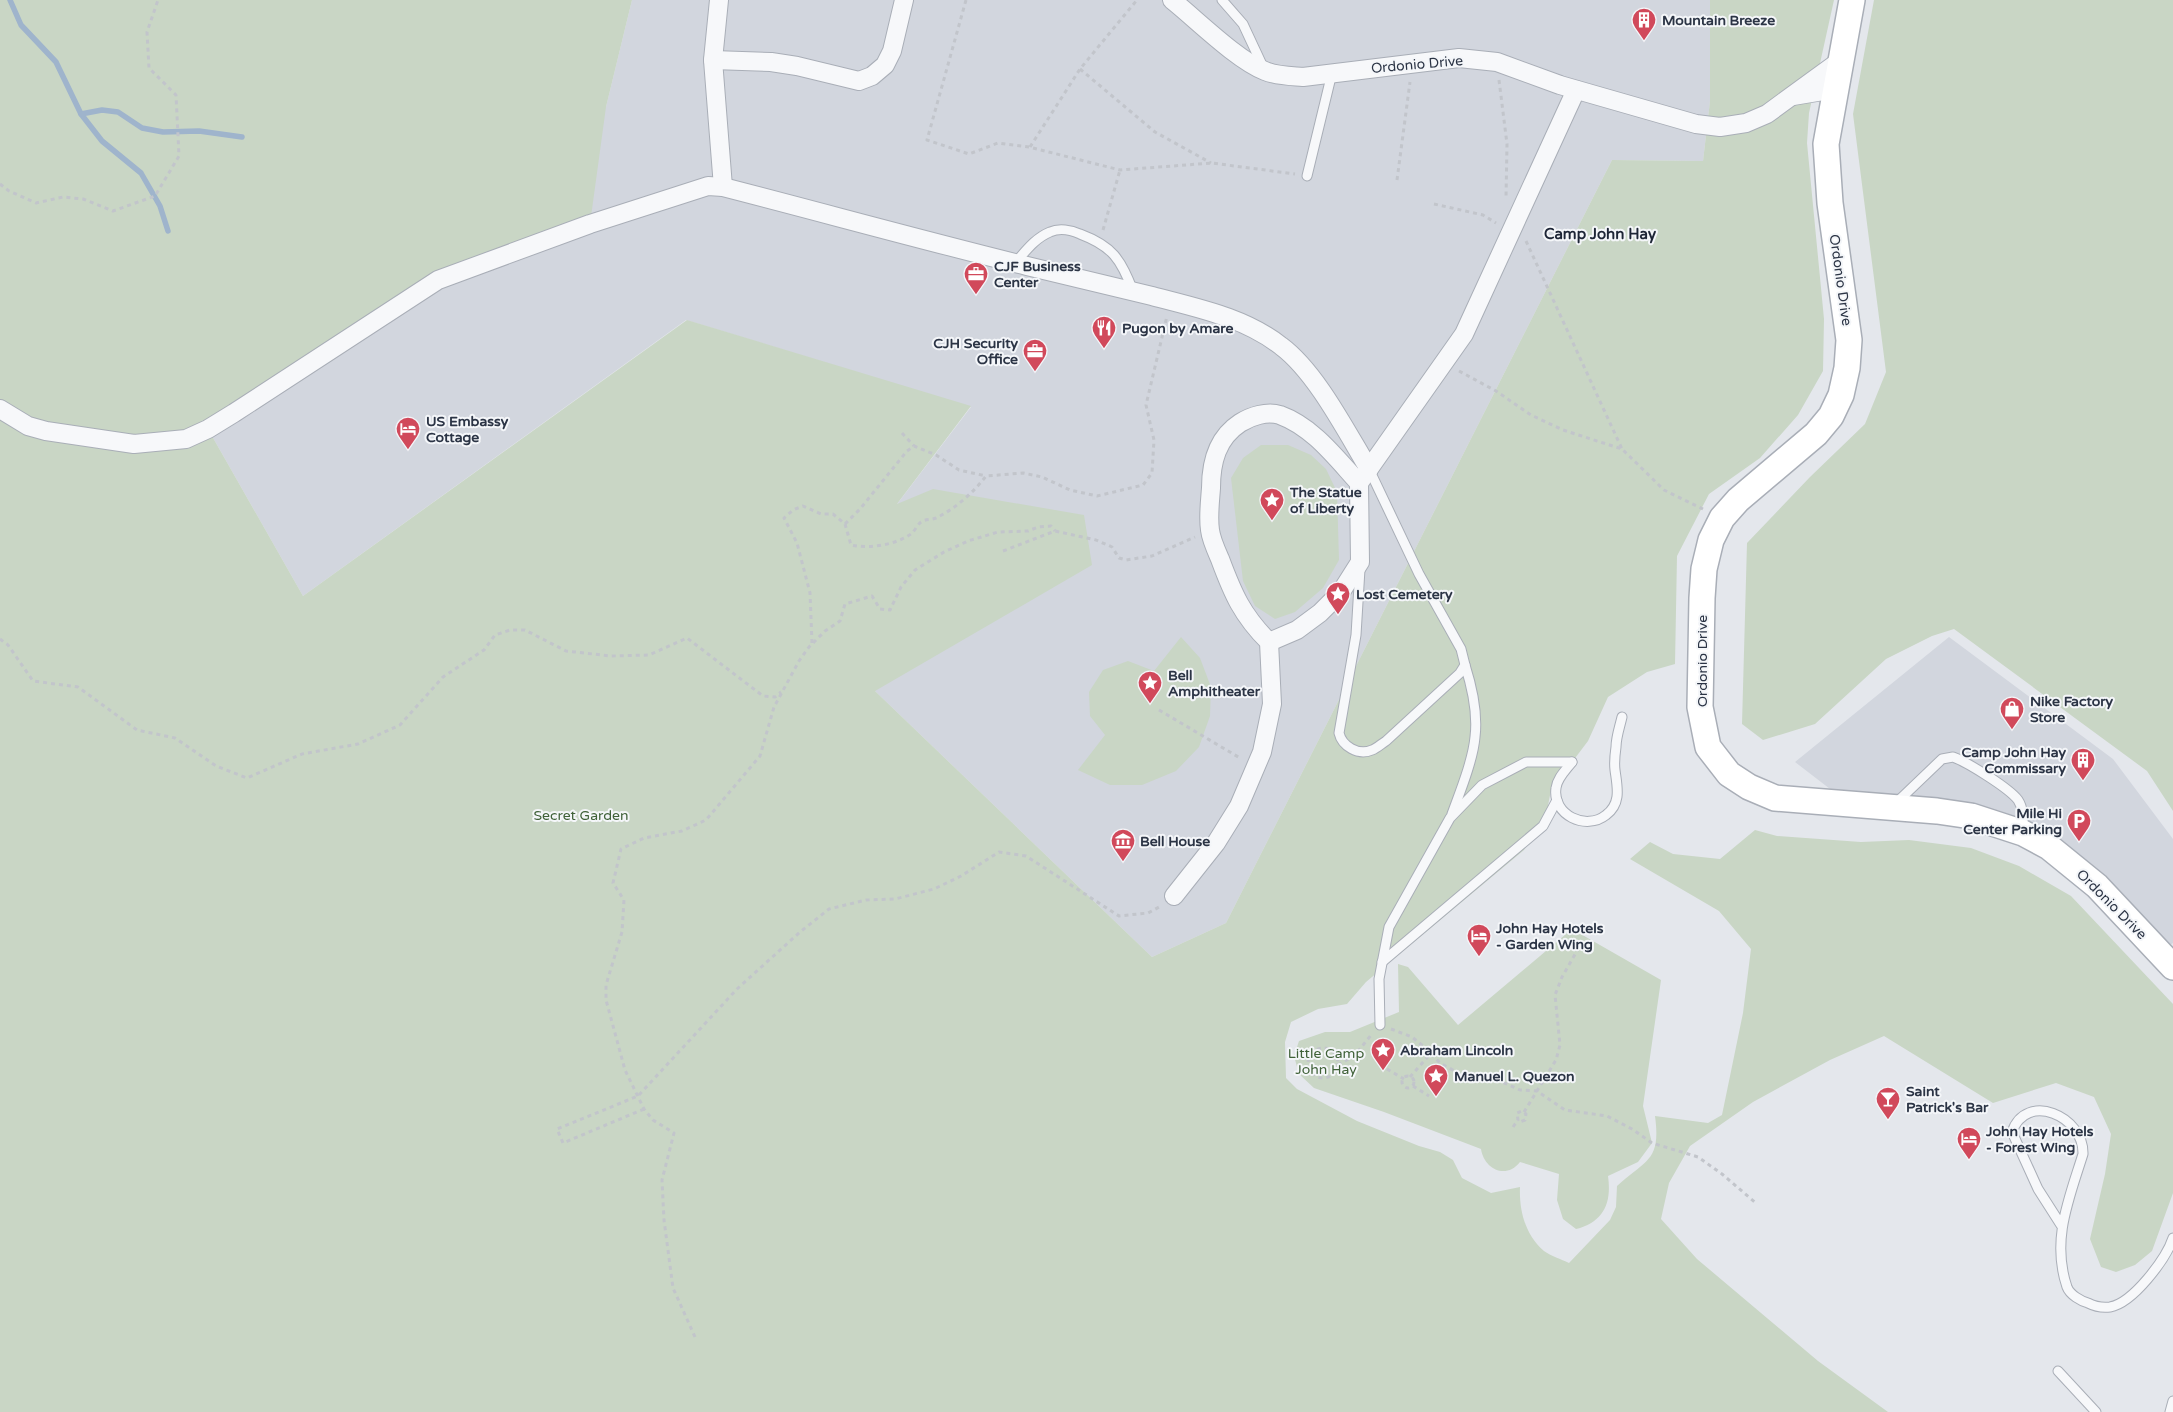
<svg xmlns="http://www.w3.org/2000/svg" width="2173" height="1412" viewBox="0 0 2173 1412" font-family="'Varela Round',sans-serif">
  <rect width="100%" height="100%" fill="#e4e7ec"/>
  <g fill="#d2d6de">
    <path d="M632,0h1078v101l-7,60 -91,-1 -386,763 -74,34 -277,-266 -38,-108 134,-176 -285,-87 -383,276 -95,-167 398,-322z"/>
    <path d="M1949,637l164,122 60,80v104l-13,9 -110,-108 -203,-42 -52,-40z"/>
  </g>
  <g fill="#c9d6c5">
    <path d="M0,0h632l-26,107 -16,117 -152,56 -230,149 95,167 384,-276 284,86 -74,98 36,-15 151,26 8,50 -217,126 277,266 74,-34 386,-763 91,1 7,-60v-101h124l-25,113 -2,30 17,176 -1,52 -25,44 -38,43 -51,36 -32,62 -2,108 -28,8 -39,25 -20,44 -37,49 -5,26 -22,34 -158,132 -19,22 -29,5 -27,13 -6,20 1,36 11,11 60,32 62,25 21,6 13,8 9,18 29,15 29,-6c-1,23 5,48 24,64 7,5 17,8 25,12l41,-43 6,-13 1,-21c30,-27 44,-25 38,-70l53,7 14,-8 21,-102 8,-64 -32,-38 -89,-52 20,-17 23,12 47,5 35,-29 22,6 84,6 48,-2 62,8 48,18 52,30 102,108v189l-21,58 -17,14 -19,7 -15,-5 -11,-28 15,-65 6,-40 -17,-37 -38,-14 -63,20 -109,-67 -54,24 -77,42 -63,44 -21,37 -8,36 36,40 121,102 70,51h-1888z"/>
    <path d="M1874,0h299v811l-26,-40 -193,-142 -22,7 -46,23 -71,65 -52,16 -21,-16 5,-181 63,-66 55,-53 21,-52 -33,-258z"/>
    <path d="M1261,445h27l23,10 15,14 11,23 2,68 -16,28 -28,24 -20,7 -20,-13 -12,-25 -12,-103 12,-20z"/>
    <path d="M1181,637l19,21 11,29 -1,29 -11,31 -23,24 -34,14h-32l-32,-15 27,-35 -15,-19 -1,-24 14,-22 25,-9 26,10z"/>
    <path d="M1572,929l89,51 -18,126 9,37 -14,19 -30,14c4,28 -5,46 -32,53l-13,-10 -6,-19 2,-26 -39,-12c-14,18 -36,7 -39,-13l-97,-37 -70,-24 -15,-14 -5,-18 5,-15 26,-9h25l49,-20 -1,-48 10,3 50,58z"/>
  </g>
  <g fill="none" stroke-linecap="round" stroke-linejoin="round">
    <g stroke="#9fb4cc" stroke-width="5.5">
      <path d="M10,0l11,25 35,37 25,52 21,27 39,32 19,33 8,25"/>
      <path d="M81,114l21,-4 16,2 24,16 21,4 36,-1 43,6"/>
    </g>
    <defs>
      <g id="lane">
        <path d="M1222,0l21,24 21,45"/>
        <path d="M1307,176l25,-103"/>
        <path d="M1015,263c10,-11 20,-25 35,-31 9,-4 21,-2 30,2 32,12 41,25 53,57"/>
        <path d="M1360,569l-4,66 -17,98c3,13 19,23 33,17 5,-2 9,-6 14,-9l74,-68 5,-8 -4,-16 -42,-75 -50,-105"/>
        <path d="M1572,762c-6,8 -15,16 -16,26 -4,27 30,43 50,27 16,-12 11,-29 9,-45 -1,-8 0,-16 1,-23 0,-10 4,-21 6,-30"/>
        <path d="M1895,804l47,-45 11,-2c14,5 56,31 65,43 6,9 5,20 5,31"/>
        <path d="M1452,814c8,-22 21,-54 23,-77 3,-24 -3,-50 -10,-72"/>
        <path d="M1382,962l161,-136 14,-26"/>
        <path d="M1380,1025l-1,-46 10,-52 61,-109 32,-33 44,-23h46"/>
        <path d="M2061,1225l-23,-36 -26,-57c14,-41 72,-16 71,22 -14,45 -32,86 -16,133 3,8 14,14 21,16 6,3 15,5 22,4 23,-4 56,-48 63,-69"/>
        <path d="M2058,1371l38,41"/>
        <path d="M2170,1412l3,-11"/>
      </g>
      <g id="street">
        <path d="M719,0l-6,60 10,127"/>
        <path d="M1172,0c25,20 65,60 93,71 12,5 26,5 38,6l156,-19 38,4 63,23 136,39 24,3 26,-4 21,-9 74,-54"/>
        <path d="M713,60l58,2 26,4 62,15 13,-5 13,-11 7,-14 12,-51"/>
        <path d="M1793,96l42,-7"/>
        <path d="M0,409l28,17 18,5 88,13 52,-5 22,-10 26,-16 204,-133 152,-56 118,-38 15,1c101,26 202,54 304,79 41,10 83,20 125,30 45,12 92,21 129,50 35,26 65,85 88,123"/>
        <path d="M1269,642l28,-12 23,-17 21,-21 19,-30 -1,-79 105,-149 112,-244"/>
        <path d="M1174,896l42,-53 23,-37 23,-54 10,-48 -3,-62c-27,-27 -36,-48 -49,-83 -4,-9 -9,-20 -10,-29 -2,-13 0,-28 1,-42 0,-26 6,-50 29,-65 11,-7 27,-12 40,-8 33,12 56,43 79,68"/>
      </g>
      <path id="secondary" d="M1852,0l-26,144 4,59 19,137 -2,28 -6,27 -10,21 -15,18 -78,66 -16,18 -11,22 -7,29 -2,29 -2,109 8,40 21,27 20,13 26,11 162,13 34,5 52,17 26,14 48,39 76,81"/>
    </defs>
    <use href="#lane" stroke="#a9aeb7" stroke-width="11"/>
    <use href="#street" stroke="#a9aeb7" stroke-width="20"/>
    <use href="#secondary" stroke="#a9aeb7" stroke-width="28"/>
    <g stroke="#c2c5cb" stroke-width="3" stroke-dasharray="4 4" stroke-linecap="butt">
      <path d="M966,0l-39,140 42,14 29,-11 31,4 91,23 92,-7 83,11"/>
      <path d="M1080,69l75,63 56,31"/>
      <path d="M1499,80l8,64 -1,54"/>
      <path d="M1030,147l50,-78 57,-69"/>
      <path d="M1397,180l13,-98"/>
      <path d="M0,184l9,7 27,12 27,-6 20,2 30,12 42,-15 24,-40 -3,-61 -27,-27 -2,-36 11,-32"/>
      <path d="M1434,204l49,11 13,8"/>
      <path d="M1103,230l17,-60"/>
      <path d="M1526,241l96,208"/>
      <path d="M1459,371l37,20 35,24 32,15 59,19 42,41 39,19"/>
      <path d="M902,433l12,13"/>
      <path d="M845,524l15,-15 47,-58 7,-5 22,9 23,15 27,6"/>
      <path d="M1003,551l52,-20 41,9 16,7 7,11 7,2 26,-4 43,-19"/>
      <path d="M0,639l8,6 25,36 45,6 59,43 38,8 41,28 31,12 55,-24 56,-10 42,-19 43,-48 41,-27 11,-15 15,-5h15l41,21 45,5 38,-1 38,-17 76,58 12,1 6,-5"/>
      <path d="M812,643l-2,-50 -13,-50 -13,-25 9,-8 10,-4 18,8h12l12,10 6,21c18,4 44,0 60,-11 4,-3 6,-9 10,-12 4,-3 10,-2 15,-4 19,-9 38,-26 50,-42l37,-3 19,4 28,13 27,6 46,-11 9,-12 2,-33 -8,-35 21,-89"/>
      <path d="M1159,710l81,48"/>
      <path d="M1391,1029l21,8 16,13 12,13 20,11 40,7 20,9 17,1 28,19 42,6 25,13 20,14 46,14 24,17 35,30"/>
      <circle cx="1323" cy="1063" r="15"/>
      <path d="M1338,1065l17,-10 17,-21"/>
      <path d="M1387,1069l17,10"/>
      <circle cx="1408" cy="1082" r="6"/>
      <path d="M1410,1077l21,-24"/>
      <path d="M1413,1086l16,10"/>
      <path d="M644,1109l-81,34 -6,-14 81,-33 99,-107 63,-57 29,-23 37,-9 29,-1 39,-10 27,-13 38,-24 27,4 93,60 29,-3 13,-7"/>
      <path d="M1524,1112l32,-52 4,-15 -5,-50 7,-18 23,-40"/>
      <path d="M1513,1127l5,-7 -1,-7 5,-2 4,3 -1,6 -5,2 -2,-2"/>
      <path d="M695,1337l-22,-49 -9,-68 -2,-40 12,-47 -21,-13 -9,-11 -19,-39 -19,-70v-15l16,-53 2,-32 -11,-17 8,-34 23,-11 38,-7 24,-11 54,-64 14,-49 25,-46 10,-14 16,-16 15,-10 5,-17 27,-8 8,13 10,1 11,-23 14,-17 29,-18 24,-11 30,-9 30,-1 10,-4 13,-1 4,5"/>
    </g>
    <use href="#lane" stroke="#f7f8fa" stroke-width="9"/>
    <use href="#street" stroke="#f7f8fa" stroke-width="18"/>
    <use href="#secondary" stroke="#fff" stroke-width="25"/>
  </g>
  <defs>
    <symbol id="building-pin" viewBox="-11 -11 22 30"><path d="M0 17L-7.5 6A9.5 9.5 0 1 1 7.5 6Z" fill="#d1495b" stroke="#f4f6f9"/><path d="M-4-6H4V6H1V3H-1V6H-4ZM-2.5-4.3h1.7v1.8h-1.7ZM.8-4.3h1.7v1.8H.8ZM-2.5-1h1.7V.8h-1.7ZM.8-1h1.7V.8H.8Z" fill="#fff"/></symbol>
    <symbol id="office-pin" viewBox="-11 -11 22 30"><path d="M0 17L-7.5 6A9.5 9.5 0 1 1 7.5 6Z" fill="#d1495b" stroke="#f4f6f9"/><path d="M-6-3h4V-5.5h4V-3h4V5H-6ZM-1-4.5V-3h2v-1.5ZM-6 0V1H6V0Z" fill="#fff"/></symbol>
    <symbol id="restaurant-pin" viewBox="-11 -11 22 30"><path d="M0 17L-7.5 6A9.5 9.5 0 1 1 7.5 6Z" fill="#d1495b" stroke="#f4f6f9"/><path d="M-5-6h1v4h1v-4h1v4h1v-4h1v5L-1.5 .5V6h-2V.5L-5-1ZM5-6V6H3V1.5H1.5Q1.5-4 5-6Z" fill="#fff"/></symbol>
    <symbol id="hotel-pin" viewBox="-11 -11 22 30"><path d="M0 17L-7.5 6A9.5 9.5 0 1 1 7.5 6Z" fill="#d1495b" stroke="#f4f6f9"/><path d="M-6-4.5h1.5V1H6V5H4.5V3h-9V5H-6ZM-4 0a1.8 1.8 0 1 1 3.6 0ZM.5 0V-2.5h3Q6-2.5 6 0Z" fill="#fff"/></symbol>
    <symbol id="sight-pin" viewBox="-11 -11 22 30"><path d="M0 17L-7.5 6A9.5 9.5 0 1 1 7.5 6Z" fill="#d1495b" stroke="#f4f6f9"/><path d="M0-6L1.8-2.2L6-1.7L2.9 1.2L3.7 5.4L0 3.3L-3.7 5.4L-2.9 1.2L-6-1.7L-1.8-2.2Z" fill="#fff"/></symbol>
    <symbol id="shop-pin" viewBox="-11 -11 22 30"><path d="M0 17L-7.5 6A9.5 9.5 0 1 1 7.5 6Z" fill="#d1495b" stroke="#f4f6f9"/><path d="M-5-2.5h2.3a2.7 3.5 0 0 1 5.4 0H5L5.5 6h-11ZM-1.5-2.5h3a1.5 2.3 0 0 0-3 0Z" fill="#fff"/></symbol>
    <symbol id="parking-pin" viewBox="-11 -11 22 30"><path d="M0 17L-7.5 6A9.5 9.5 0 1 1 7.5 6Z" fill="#d1495b" stroke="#f4f6f9"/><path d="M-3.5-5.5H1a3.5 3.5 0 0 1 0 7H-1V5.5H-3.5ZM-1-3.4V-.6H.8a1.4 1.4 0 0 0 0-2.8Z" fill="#fff"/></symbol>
    <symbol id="museum-pin" viewBox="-11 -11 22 30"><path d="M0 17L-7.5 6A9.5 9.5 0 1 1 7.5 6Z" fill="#d1495b" stroke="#f4f6f9"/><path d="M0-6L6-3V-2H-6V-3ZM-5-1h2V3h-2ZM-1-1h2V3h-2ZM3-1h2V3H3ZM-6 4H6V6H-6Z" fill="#fff"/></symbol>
    <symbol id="bar-pin" viewBox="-11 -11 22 30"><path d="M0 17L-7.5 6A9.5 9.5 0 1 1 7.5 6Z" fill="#d1495b" stroke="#f4f6f9"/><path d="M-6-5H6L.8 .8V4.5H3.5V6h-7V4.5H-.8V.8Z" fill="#fff"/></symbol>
  </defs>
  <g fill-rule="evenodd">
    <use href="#building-pin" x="1630" y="6" width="28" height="38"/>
    <use href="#office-pin" x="962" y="260" width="28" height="38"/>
    <use href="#restaurant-pin" x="1090" y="314" width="28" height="38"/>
    <use href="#office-pin" x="1021" y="337" width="28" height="38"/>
    <use href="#hotel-pin" x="394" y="415" width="28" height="38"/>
    <use href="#sight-pin" x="1258" y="486" width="28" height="38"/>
    <use href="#sight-pin" x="1324" y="580" width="28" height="38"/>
    <use href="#sight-pin" x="1136" y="669" width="28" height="38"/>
    <use href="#shop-pin" x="1998" y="695" width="28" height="38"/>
    <use href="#building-pin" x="2069" y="746" width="28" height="38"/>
    <use href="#parking-pin" x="2065" y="807" width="28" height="38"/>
    <use href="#museum-pin" x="1109" y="827" width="28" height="38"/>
    <use href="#hotel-pin" x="1465" y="922" width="28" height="38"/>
    <use href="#sight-pin" x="1369" y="1036" width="28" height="38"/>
    <use href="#sight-pin" x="1422" y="1062" width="28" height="38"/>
    <use href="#bar-pin" x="1874" y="1085" width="28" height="38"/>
    <use href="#hotel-pin" x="1955" y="1125" width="28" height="38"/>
  </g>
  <g text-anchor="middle" stroke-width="4" stroke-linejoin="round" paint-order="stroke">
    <g font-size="14" font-weight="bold" fill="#2b3445" stroke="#f4f6f9" text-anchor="start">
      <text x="1662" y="25">Mountain Breeze</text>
      <text x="994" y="271">CJF Business<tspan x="994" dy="16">Center</tspan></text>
      <text x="1122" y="333">Pugon by Amare</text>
      <text x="1018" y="348" text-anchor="end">CJH Security<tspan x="1018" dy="16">Office</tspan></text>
      <text x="426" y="426">US Embassy<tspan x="426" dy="16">Cottage</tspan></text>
      <text x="1290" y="497">The Statue<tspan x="1290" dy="16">of Liberty</tspan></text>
      <text x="1356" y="599">Lost Cemetery</text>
      <text x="1168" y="680">Bell<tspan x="1168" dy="16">Amphitheater</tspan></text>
      <text x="2030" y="706">Nike Factory<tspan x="2030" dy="16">Store</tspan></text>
      <text x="2066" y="757" text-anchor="end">Camp John Hay<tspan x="2066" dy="16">Commissary</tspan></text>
      <text x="2062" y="818" text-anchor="end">Mile Hi<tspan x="2062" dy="16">Center Parking</tspan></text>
      <text x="1140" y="846">Bell House</text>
      <text x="1496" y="933">John Hay Hotels<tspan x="1496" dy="16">- Garden Wing</tspan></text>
      <text x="1400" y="1055">Abraham Lincoln</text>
      <text x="1454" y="1081">Manuel L. Quezon</text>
      <text x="1906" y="1096">Saint<tspan x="1906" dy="16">Patrick's Bar</tspan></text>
      <text x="1986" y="1136">John Hay Hotels<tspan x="1986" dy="16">- Forest Wing</tspan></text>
    </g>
    <g font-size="14" fill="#2b3445" stroke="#f4f6f9">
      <text transform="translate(1417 64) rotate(-5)" y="5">Ordonio Drive</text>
      <text transform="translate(1841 280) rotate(82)" y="5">Ordonio Drive</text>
      <text transform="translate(1702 661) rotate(-90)" y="5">Ordonio Drive</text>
      <text transform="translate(2112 904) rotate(45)" y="5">Ordonio Drive</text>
    </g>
    <g font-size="14" fill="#3f6138" stroke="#f4f6f9">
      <text x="581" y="820">Secret Garden</text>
      <text x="1326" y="1058">Little Camp<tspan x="1326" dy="16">John Hay</tspan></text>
    </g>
    <g font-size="15" font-weight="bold" fill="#1d2536" stroke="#f4f6f9">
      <text x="1600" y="239">Camp John Hay</text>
    </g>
  </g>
</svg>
